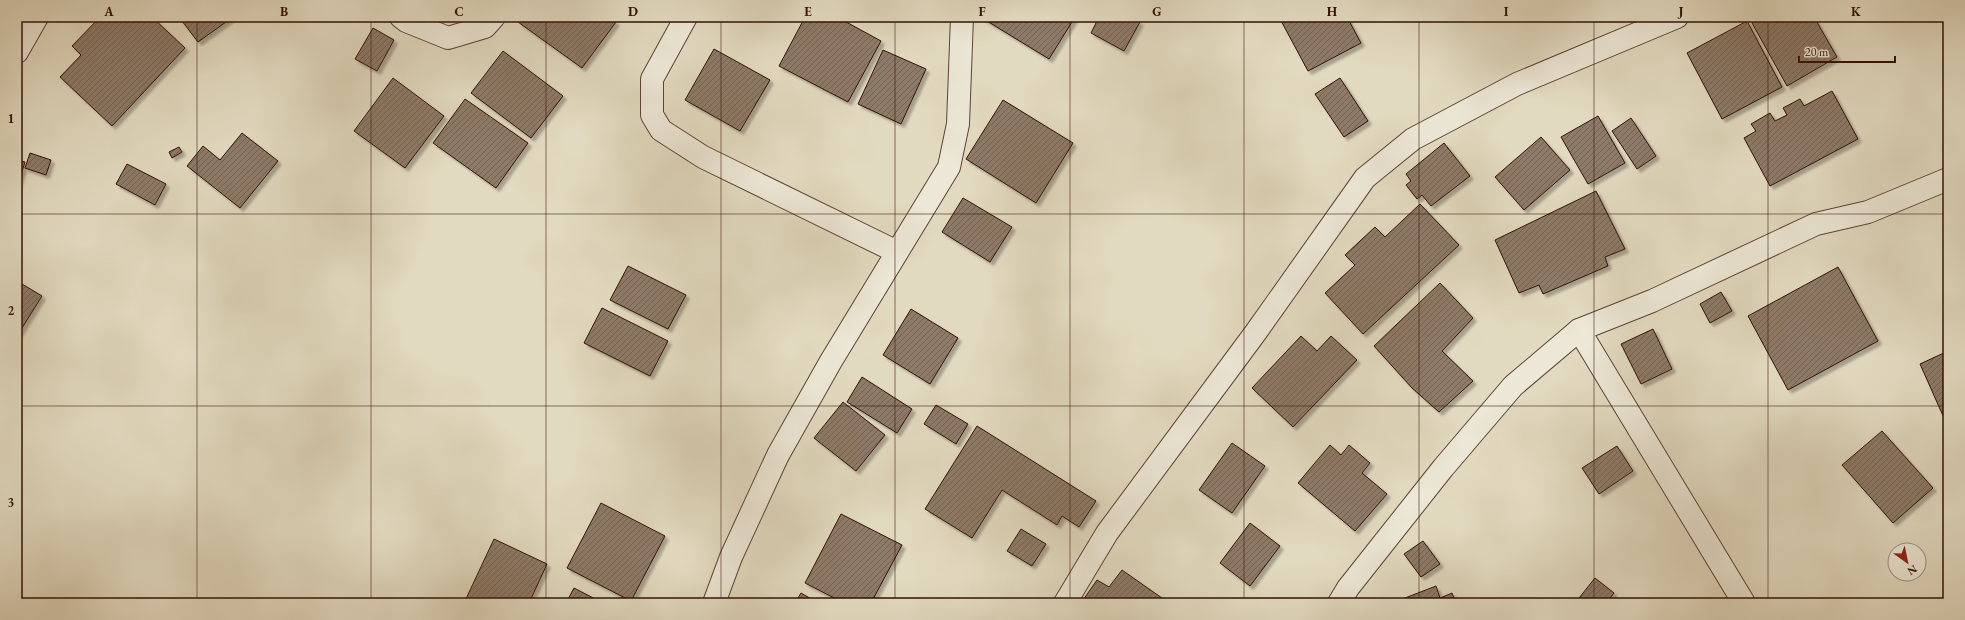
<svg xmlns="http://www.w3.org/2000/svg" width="1965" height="620" viewBox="0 0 1965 620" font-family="'EB Garamond',serif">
  <defs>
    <pattern id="building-hatch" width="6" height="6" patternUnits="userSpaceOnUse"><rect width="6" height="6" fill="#8d7a67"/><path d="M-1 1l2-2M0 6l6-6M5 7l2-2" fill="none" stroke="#746353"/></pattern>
    <filter id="shadow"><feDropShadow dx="3.5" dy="3.5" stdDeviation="1" flood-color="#0004"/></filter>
  </defs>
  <rect width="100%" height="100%" fill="#e2dac0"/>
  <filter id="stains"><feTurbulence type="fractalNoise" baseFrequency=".005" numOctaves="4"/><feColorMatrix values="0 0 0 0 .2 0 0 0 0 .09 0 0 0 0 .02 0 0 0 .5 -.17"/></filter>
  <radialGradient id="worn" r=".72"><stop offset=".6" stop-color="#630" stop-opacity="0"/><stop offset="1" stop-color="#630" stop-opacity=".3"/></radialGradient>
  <g fill="url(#building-hatch)" stroke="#311106" filter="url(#shadow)">
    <path d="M100,17h52l33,31 -73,78 -52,-49 21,-22 -9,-9z"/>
    <path d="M179,17h54l-35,25z"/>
    <path d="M522,17h87l7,5 -34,46 -64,-46z"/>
    <path d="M805,17h32l44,24 -33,61 -69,-36z"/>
    <path d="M982,17h93l-26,42 -67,-41z"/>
    <path d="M1099,17h31l10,5 -16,29 -33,-18z"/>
    <path d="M1279,17h68l14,26 -53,28z"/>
    <path d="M1763,17h51l23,40 -50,29 -35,-63z"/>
    <path d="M1747,21l35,66 -60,32 -35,-66z"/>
    <path d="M373,28l21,12 -17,31 -22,-12z"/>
    <path d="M714,49l56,31 -30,51 -55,-31z"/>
    <path d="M883,50l43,19 -25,55 -43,-20z"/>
    <path d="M503,51l60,45 -32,42 -60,-45z"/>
    <path d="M393,78l51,38 -39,52 -51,-37z"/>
    <path d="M1340,78l28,43 -24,16 -29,-43z"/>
    <path d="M1832,91l26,48 -88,47 -26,-48 12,-7 -5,-7 19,-11 5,8 12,-6 -4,-7 17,-9 4,7z"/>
    <path d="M465,99l63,44 -32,45 -63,-45z"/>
    <path d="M1003,100l70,43 -37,60 -70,-44z"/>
    <path d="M1598,116l27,47 -37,21 -27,-47z"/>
    <path d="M1631,118l25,38 -19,13 -25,-38z"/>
    <path d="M242,133l36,28 -38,47 -53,-42 16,-20 17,14z"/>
    <path d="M1541,137l29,33 -46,40 -29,-33z"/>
    <path d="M1444,143l26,33 -39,30 -9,-11 -5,4 -11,-14 5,-4 -5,-7z"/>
    <path d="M179,147l3,5 -10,6 -3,-6z"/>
    <path d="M30,153l21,7 -5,15 -21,-7z"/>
    <path d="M17,160l8,2 -8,25z"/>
    <path d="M127,164l39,20 -11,21 -39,-21z"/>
    <path d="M1596,191l29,58 -20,8 3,9 -65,28 -4,-9 -20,8 -24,-53z"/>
    <path d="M963,198l49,29 -22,35 -48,-30z"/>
    <path d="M1420,204l39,41 -96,89 -38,-41 30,-28 -10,-10 30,-28 10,10z"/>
    <path d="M628,266l58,29 -18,34 -58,-29z"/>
    <path d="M1838,267l40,74 -90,49 -40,-74z"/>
    <path d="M17,281l25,15 -25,40z"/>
    <path d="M1440,283l33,35 -31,33 31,30 -34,31 -27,-24 -38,-42z"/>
    <path d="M1721,292l11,19 -22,12 -10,-19z"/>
    <path d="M602,308l66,33 -18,35 -66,-33z"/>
    <path d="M911,309l47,29 -28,46 -47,-29z"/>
    <path d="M1653,329l19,40 -31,15 -20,-40z"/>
    <path d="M1301,336l16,15 14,-15 26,24 -64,67 -41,-39z"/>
    <path d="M1948,351v76l-28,-63z"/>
    <path d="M862,377l50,32 -15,24 -50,-31z"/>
    <path d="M843,402l42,33 -29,36 -42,-33z"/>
    <path d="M936,405l32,19 -12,20 -32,-20z"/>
    <path d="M977,426l119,75 -17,26 -17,-11 -5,9 -55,-35 -30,48 -47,-29z"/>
    <path d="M1882,431l51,57 -40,35 -51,-58z"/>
    <path d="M1232,443l33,23 -33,47 -33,-23z"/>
    <path d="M1330,445l11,10 8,-10 21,18 -8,10 25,21 -32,37 -57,-48z"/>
    <path d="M1617,446l16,25 -34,23 -17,-26z"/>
    <path d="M601,503l64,33 -34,65 -64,-33z"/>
    <path d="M841,514l61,31 -31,58h-27l-39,-20z"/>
    <path d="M1250,523l30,23 -30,40 -30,-23z"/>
    <path d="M1021,529l25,15 -14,22 -25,-15z"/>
    <path d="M494,539l53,25 -18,39h-65z"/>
    <path d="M1423,541l17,23 -19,13 -17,-23z"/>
    <path d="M1122,570l47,33h-88l16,-23 12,7z"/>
    <path d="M1595,578l19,15 -8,10h-31z"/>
    <path d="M1436,586l4,12 12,-5 4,10h-64z"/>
    <path d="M574,588l29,15h-37z"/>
    <path d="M801,593l17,10h-23z"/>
  </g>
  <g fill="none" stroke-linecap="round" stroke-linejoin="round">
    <defs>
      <g id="street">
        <path d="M401,17l5,4 42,17 37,-11 9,-10"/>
        <path d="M686,17l-34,62v36l9,15 42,27 194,95"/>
        <path d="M17,52l20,-35"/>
        <path d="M1579,330l165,273"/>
        <path d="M714,603l17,-46 47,-102 53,-94 118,-194 9,-43 4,-107"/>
        <path d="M1065,603l42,-70 149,-201 109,-154 48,-39 104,-55 160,-67"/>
        <path d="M1339,603l9,-15 95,-120 70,-82 66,-56 73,-29 164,-77 52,-12 80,-33"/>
      </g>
    </defs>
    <use href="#street" stroke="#5d4334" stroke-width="24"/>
    <use href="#street" stroke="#ece7d6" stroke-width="22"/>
  </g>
  <path fill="none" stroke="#311106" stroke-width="1" stroke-opacity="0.55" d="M197,17v586M371,17v586M546,17v586M721,17v586M895,17v586M1070,17v586M1244,17v586M1419,17v586M1594,17v586M1768,17v586M17,214h1931M17,406h1931"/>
  <rect width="1965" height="620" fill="none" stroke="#e2dac0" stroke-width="44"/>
  <g transform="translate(1907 562) rotate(147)"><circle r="19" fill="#ece7d6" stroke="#a19183"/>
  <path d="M0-3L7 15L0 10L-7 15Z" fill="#8f2418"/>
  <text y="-6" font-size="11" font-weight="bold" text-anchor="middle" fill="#311106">N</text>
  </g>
  <path d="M1799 56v6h96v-6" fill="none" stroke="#311106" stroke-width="2"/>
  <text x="1805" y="56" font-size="12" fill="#311106" stroke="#ece7d6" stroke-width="3" paint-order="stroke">20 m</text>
  <rect x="22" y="22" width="1921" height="576" fill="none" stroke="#311106" stroke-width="1.5"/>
  <g font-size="13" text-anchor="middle" font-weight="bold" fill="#311106">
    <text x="109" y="16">A</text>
    <text x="284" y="16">B</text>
    <text x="459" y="16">C</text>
    <text x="633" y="16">D</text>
    <text x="808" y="16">E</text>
    <text x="982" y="16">F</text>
    <text x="1157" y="16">G</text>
    <text x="1332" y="16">H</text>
    <text x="1506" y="16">I</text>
    <text x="1681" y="16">J</text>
    <text x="1856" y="16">K</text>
    <text x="11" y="123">1</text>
    <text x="11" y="315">2</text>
    <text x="11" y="507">3</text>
  </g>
  <rect width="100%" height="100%" filter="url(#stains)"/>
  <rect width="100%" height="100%" fill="url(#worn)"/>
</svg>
